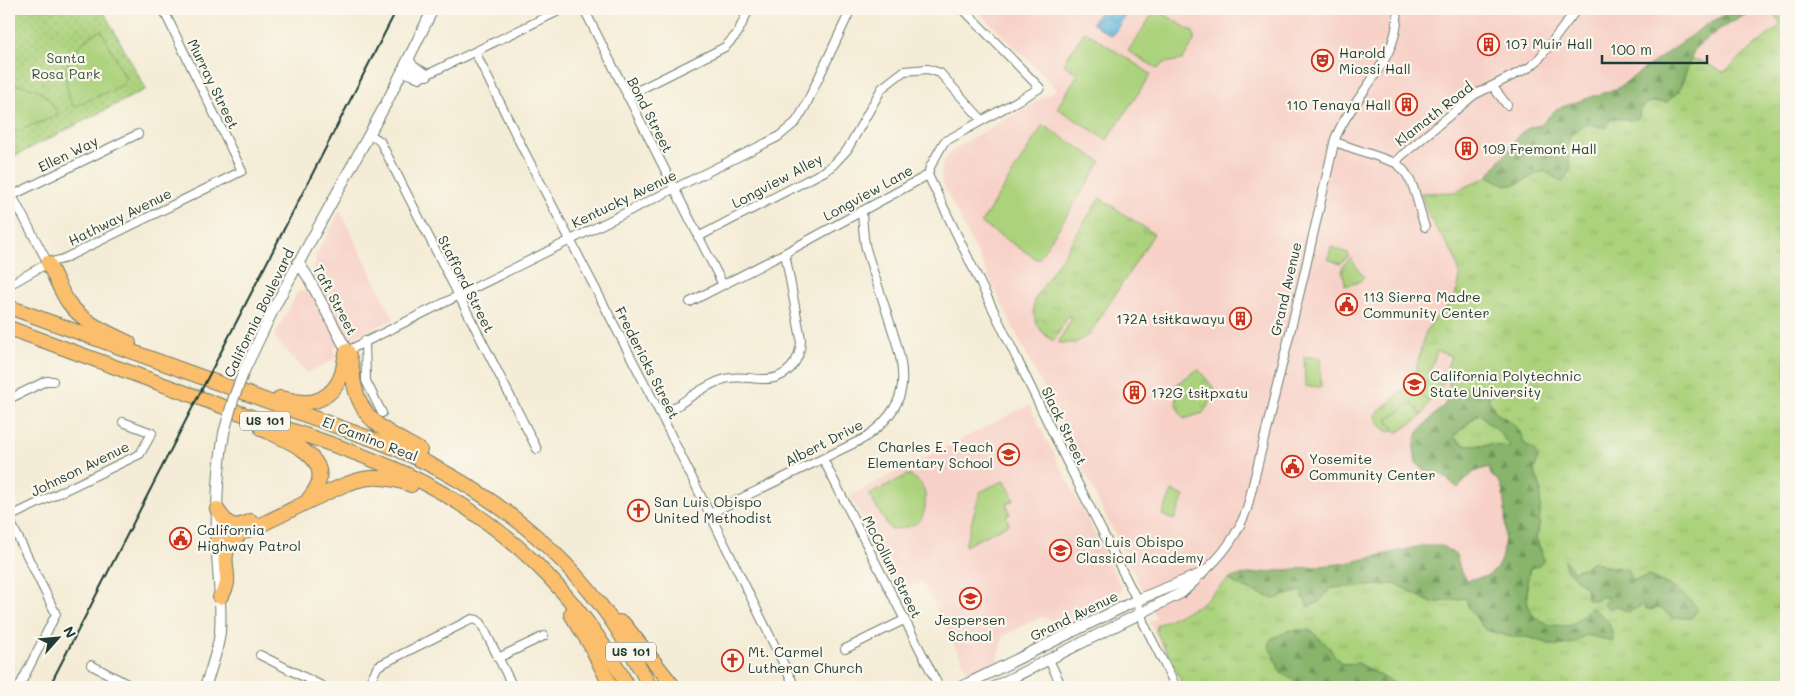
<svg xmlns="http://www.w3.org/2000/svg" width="1795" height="696" viewBox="0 0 1795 696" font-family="Mali,sans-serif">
  <defs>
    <pattern id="grass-tufts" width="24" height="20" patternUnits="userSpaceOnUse" patternTransform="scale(1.25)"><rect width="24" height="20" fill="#abd27c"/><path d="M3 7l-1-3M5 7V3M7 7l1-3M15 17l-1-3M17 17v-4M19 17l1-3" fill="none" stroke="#93b56c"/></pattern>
    <pattern id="forest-firs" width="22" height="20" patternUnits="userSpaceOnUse" patternTransform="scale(1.25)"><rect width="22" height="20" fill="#88b46c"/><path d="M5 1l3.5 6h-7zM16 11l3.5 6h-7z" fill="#6f945a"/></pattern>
    <pattern id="park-dots" width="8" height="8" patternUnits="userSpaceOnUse" patternTransform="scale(1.25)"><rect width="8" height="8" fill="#abd27c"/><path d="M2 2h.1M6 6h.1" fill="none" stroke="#93b56c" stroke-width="1.8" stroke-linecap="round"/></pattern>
    <pattern id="water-waves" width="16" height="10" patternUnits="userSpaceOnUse" patternTransform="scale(1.25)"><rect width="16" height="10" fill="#63b6de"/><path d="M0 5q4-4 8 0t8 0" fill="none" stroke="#5195b5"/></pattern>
  </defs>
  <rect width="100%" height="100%" fill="#fbf7ec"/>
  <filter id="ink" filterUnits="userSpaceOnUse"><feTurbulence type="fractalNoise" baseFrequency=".02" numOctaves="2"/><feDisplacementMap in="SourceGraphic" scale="10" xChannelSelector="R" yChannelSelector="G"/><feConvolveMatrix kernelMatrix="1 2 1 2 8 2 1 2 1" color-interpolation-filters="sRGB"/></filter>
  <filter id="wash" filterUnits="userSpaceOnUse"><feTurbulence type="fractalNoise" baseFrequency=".0096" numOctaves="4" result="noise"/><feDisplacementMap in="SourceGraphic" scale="20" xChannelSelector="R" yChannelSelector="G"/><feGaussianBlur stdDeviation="1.12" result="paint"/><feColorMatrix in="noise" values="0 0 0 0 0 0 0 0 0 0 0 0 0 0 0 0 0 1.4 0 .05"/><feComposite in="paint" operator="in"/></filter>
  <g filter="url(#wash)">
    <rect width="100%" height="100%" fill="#f4ecd6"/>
    <g fill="#f7d1c7">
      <path d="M976,9h810v678h-604l-33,-65 7,-4 -215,-438 2,-18 9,-12 105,-61z"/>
      <path d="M340,211l54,108 -60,28 1,12 -28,14 -33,-36 24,-46 6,1 12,-28 -1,-7z"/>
      <path d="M1029,405l93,183 -5,11 -48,27 -28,-9 -38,19 -6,24 -28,14 -47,-93 -25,12 -24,-48 -7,-20 -16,-29z"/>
    </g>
    <g fill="url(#grass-tufts)" stroke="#658858" fill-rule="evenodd">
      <path d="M1770,9h16v678h-385l-43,-24 -17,1 -14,-19 -46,28 25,14h-122l-28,-56 1,-6 42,-20 30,-26 8,6 64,6 18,11 12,-14 65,-4 36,19 34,-5 3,10 42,29h17l29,9 17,-3 12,-8 27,5 -32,-22 -12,8 -19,-1 -17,-9 -6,-14v-20l3,-14 12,-16 -6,-14 3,-12 2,-37 -7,-19 3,-6 -13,-21 -4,-11 -15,-14 -9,-5 -8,-15 4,-7 -17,-6 -25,6 -1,-11 -4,-7 6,-17 -14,-5 -6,17 2,6 -15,19 11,9 -7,14 -10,-13 -25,17 7,10 -5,2c-8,-5 -13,-10 -13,-19 11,-10 25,-19 33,-31 13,-16 9,-40 21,-57 12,-16 32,-28 29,-51 -2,-23 -19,-36 -29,-56 -4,-8 -6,-17 -9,-25l35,-1 32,-16 19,9 14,-3 13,-8 10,-3 27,-2 -4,-19 3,-15c21,-14 33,-19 59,-15l20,-18h18l12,-11 10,-31h9l26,12 57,-48zM1565,561l9,10 9,-3 11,-7 9,5 15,1c12,12 13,17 29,8l26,12 10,8 -23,12 -10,3 -8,-5 -10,4 -18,-3 -5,-8 -21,-6 -2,-5c-7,-4 -13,-12 -20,-18z"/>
      <path d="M1100,198l54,36 -65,101 -14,8h-17l14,-25 -4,-2 -14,25 -2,-1c-15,-10 -21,-23 -17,-41z"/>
      <path d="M1331,247l17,6 1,3 -9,8 -12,-5z"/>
      <path d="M1351,258l8,13 5,6 -5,5 -14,4c0,-16 -10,-15 6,-28z"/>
      <path d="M1198,369l16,19 1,6 -12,19 -19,6 -8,-13 2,-23z"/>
      <path d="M1480,413l8,10 7,4 17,20 -22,-2h-26l-11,-8z"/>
    </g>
    <g fill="url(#forest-firs)" stroke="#547850" fill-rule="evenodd">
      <path d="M1734,9h22l-38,21 -23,18 -16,43 -12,11h-18l-9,7 -1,9 -10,2 -18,-3 -4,11 -20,-4 -17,11 -3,15 4,19 -9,13 -18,-11c-11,3 -25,16 -37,14 -6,-1 -13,-6 -19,-9l33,-43 9,-6 11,-2 15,-16 62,-21 85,-61z"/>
      <path d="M1475,385l18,6 -5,7 8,15 15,9 9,10 4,11 10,7 4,8 -4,12 7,19 -2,37 -3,12 8,22 -5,6 -9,2 -3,14v20l6,14 17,9 19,1 12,-8 9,-11c14,8 23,17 23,34l-27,-6 -12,8 -17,3 -29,-9h-17l-26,-7 -16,-22 -3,-10 -34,5 -36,-19 -65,4 -12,14 -11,5 -7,-16 -27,8 -37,-14 -8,-6 12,-4 106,-12 75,-17h20l14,9 5,17 7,8c9,-2 19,-2 26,-9 15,-14 13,-70 6,-88 -2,-4 -7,-5 -9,-8 -1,-3 -1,-5 -2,-8l-15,5 -16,16 -17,-14 -16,-3 -9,-8 -2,-15 4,-16 27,-28 5,-13zM1479,413l9,10 7,4 16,20 -21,-2h-26l-11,-8z"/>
      <path d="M1564,560l10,11 9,-3 10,-7 10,5 24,3 4,11h7l9,-5c19,9 38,17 51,34l-6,9h-19l-13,-10c-7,1 -13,3 -18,-3l-13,7 -14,-6 -6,3 -6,-5 5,-6 -7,-1 -6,4 -8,-2 -1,-12 -20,-18z"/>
      <path d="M1290,630h20l17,15 14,19 17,-1 43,24h-95l-25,-14 -12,-27 2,-7z"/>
    </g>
    <path fill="url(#park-dots)" stroke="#658858" d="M9,9h93l44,80 -137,70z"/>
    <g fill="#abd27c" stroke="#658858">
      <path d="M1156,9l37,23c5,9 -6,20 -11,28l-18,3 -6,6 -30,-18z"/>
      <path d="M101,30l25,49 -3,6 -50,22c-15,-36 -5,-59 28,-77z"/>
      <path d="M1085,31l66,43 -44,66 -50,-32 21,-34 -15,-10z"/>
      <path d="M14,85c22,0 35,10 44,30l-43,17 -6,-15v-31z"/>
      <path d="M1043,125l58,37 -63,98 -57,-37z"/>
      <path d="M1304,357h16l1,30 -16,-1z"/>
      <path d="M1433,374l11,8 -15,20 -11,-9z"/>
      <path d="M1412,402l10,14 -25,17 -10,-13z"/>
      <path d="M907,475c14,4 20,15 18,30 0,5 -2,12 -5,15 -7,7 -21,9 -30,9l-21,-34z"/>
      <path d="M1005,480l9,20 -8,4 4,10 -4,2 3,8 -44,22 15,-54z"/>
      <path d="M1172,491l12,5 -10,24 -12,-5z"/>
    </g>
    <path fill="url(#water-waves)" stroke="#417a89" d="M1101,9h29l-18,27 -20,-13z"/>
  </g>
  <g filter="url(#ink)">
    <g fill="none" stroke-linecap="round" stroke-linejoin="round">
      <defs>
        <g id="minor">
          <path d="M584,9l139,276"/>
          <path d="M475,52l48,97 139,268 133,270"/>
          <path d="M402,72l18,6 143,-69"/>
          <path d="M1493,87l14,18"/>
          <path d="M627,96l98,-49 12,-13 12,-25"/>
          <path d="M369,134l11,7 157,308"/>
          <path d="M1335,142l61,21c20,15 21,42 29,64"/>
          <path d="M1396,163l4,-6 74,-62 56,-28 8,-7 39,-51"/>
          <path d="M928,175l139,287 70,138 7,24 32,63"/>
          <path d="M9,190l39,73"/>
          <path d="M9,197l129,-63"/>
          <path d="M698,237l127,-66 8,-6 14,-15 35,-62 22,-17 24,-2 12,4 42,47"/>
          <path d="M9,285l39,-22 15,-4 179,-88 -79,-162"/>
          <path d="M690,302l95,-49 143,-78 2,-8 14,-25 96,-54 -77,-79"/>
          <path d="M365,341l1,40 16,32"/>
          <path d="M347,351l431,-214 18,-15 8,-13 47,-100"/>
          <path d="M9,399l37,-18h7"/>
          <path d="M662,417c16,-12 44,-33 63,-38 13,-4 25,0 38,0 24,1 38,-18 38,-40l-16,-86"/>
          <path d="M823,459l116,228"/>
          <path d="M709,514l154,-75c48,-33 45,-63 28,-113 -8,-26 -17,-51 -25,-77 -3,-12 -3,-25 -4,-38"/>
          <path d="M9,517l131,-63 12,-21 -29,-11"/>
          <path d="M9,519l47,95 -37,73"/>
          <path d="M1201,574c22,-18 36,-38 46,-65l57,-234 31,-136c17,-43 67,-81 62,-130"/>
          <path d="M845,649l59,-29"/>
          <path d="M260,655l64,32"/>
          <path d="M498,658l46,-22"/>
          <path d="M1049,660l13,27"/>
          <path d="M91,665l42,22"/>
          <path d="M367,687l11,-21 94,-47 5,1 4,3 32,64"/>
        </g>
        <g id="tertiary">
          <path d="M408,59l5,8 14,8"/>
          <path d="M298,262l10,15 39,74"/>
          <path d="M244,371l32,-67 112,-204 45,-91"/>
          <path d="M205,687c6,-18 13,-36 15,-55 2,-27 -2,-54 -3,-81 -1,-40 0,-79 7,-118"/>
          <path d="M961,687l176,-87 64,-26"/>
          <path d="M994,687l187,-94 14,-13"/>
        </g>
        <g id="motorway">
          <path d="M48,263c7,13 12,27 20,39 15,21 39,30 61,41"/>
          <path d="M9,307l371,135c91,36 173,95 230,176 15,22 28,46 40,69"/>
          <path d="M9,328c78,29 156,57 234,86 54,19 111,36 163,60 96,45 173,120 222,213"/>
          <path d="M347,351c6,11 5,21 7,33 8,39 35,49 66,66"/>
          <path d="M280,398c8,1 16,4 24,4 18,1 33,-12 38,-29 2,-6 2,-13 4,-19"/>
          <path d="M262,429c19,9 63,24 57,51 -1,8 -7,14 -11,20"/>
          <path d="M217,509c10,16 16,21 34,12"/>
          <path d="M217,539c34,-5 71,-29 103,-43 34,-16 53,-26 91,-11"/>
          <path d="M220,597c15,-17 1,-29 7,-47 2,-6 9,-11 13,-16"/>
          <path d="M571,614l20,32 20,41"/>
          <path d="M619,622l5,2 50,63"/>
        </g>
      </defs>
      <use href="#minor" stroke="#6a7a6d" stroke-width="10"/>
      <use href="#tertiary" stroke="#6a7a6d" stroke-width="12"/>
      <use href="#motorway" stroke="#6a7a6d" stroke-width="16"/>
      <use href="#minor" stroke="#fff" stroke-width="8"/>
      <use href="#tertiary" stroke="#fff" stroke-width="10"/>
      <use href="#motorway" stroke="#fabe6d" stroke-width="14"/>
      <path stroke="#1f3d34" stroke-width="2" d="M49,687l348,-678"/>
      <defs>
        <path id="tertiary-bridge" d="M224,433l9,-33 11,-29"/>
      </defs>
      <use href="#tertiary-bridge" stroke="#6a7a6d" stroke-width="12" stroke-linecap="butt"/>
      <use href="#tertiary-bridge" stroke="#fff" stroke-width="10"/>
    </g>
  </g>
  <defs>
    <symbol id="building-ring" viewBox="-11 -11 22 22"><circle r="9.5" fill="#fbf7ec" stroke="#c8321e" stroke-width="1.5"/><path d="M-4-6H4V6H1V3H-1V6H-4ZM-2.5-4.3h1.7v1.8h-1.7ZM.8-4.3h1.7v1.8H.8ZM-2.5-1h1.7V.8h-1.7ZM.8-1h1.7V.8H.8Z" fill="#c8321e"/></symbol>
    <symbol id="theatre-ring" viewBox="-11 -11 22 22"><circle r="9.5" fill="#fbf7ec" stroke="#c8321e" stroke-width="1.5"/><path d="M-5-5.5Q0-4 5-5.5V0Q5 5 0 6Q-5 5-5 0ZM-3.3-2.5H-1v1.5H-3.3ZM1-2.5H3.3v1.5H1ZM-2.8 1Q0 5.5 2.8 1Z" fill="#c8321e"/></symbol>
    <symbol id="civic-ring" viewBox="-11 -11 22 22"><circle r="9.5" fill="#fbf7ec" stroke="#c8321e" stroke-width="1.5"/><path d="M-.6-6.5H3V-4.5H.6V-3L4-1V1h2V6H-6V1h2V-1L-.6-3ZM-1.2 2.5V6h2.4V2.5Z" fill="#c8321e"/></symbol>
    <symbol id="university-ring" viewBox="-11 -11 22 22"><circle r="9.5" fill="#fbf7ec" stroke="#c8321e" stroke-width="1.5"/><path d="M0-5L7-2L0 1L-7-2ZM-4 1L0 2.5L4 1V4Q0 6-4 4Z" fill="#c8321e"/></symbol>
    <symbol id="school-ring" viewBox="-11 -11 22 22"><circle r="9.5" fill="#fbf7ec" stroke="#c8321e" stroke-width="1.5"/><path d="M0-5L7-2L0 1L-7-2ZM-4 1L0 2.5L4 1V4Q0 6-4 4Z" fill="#c8321e"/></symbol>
    <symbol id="church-ring" viewBox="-11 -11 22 22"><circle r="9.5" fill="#fbf7ec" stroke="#c8321e" stroke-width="1.5"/><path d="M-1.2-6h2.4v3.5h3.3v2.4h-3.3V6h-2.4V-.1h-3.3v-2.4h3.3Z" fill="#c8321e"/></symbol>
  </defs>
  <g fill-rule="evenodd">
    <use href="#building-ring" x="1476" y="32" width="25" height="25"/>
    <use href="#theatre-ring" x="1310" y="48" width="25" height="25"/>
    <use href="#building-ring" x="1394" y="92" width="25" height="25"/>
    <use href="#building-ring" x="1454" y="136" width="25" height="25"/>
    <use href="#civic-ring" x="1334" y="292" width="25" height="25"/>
    <use href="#building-ring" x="1228" y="306" width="25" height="25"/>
    <use href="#university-ring" x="1402" y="372" width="25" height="25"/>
    <use href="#building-ring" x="1122" y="380" width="25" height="25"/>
    <use href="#school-ring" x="996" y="442" width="25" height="25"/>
    <use href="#civic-ring" x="1280" y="454" width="25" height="25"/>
    <use href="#church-ring" x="626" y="498" width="25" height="25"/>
    <use href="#civic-ring" x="168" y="526" width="25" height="25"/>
    <use href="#school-ring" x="1048" y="538" width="25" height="25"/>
    <use href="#school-ring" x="958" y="586" width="25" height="25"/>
    <use href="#church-ring" x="720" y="648" width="25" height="25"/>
  </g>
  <g text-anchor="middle" stroke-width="4.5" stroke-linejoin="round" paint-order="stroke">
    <g fill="#fbf7ec" stroke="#61756b" stroke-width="1">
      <rect x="240" y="411.5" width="50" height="19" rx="4"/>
      <rect x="606" y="642.5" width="50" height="19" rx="4"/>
    </g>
    <g font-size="12" font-weight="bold" fill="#1f3d34">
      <text x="265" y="425">US 101</text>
      <text x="631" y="656">US 101</text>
    </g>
    <g font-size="14" fill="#1f3d34" stroke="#fbf7ec" text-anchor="start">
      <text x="1505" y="49">107 Muir Hall</text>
      <text x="1339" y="58">Harold<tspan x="1339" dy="16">Miossi Hall</tspan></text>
      <text x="1391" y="110" text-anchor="end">110 Tenaya Hall</text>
      <text x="1482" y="154">109 Fremont Hall</text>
      <text x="1363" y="302">113 Sierra Madre<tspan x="1363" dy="16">Community Center</tspan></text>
      <text x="1225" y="324" text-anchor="end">172A tsɨtkawayu</text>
      <text x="1430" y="381">California Polytechnic<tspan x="1430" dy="16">State University</tspan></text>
      <text x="1151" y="398">172G tsɨtpxatu</text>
      <text x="993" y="452" text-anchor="end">Charles E. Teach<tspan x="993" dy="16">Elementary School</tspan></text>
      <text x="1309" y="464">Yosemite<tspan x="1309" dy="16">Community Center</tspan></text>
      <text x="654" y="507">San Luis Obispo<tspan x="654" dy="16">United Methodist</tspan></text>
      <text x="197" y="535">California<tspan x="197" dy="16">Highway Patrol</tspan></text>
      <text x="1076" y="547">San Luis Obispo<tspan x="1076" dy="16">Classical Academy</tspan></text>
      <text x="970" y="625" text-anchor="middle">Jespersen<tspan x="970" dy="16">School</tspan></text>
      <text x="748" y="657">Mt. Carmel<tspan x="748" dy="16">Lutheran Church</tspan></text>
    </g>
    <g font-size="14" fill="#3b5b42" stroke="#fbf7ec">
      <text x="66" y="63">Santa<tspan x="66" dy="16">Rosa Park</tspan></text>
    </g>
    <g font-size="14" fill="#1f3d34" stroke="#fbf7ec">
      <text transform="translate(213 84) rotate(64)" y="5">Murray Street</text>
      <text transform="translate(1434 114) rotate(-38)" y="5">Klamath Road</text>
      <text transform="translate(650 115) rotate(63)" y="5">Bond Street</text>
      <text transform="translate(68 154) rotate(-26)" y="5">Ellen Way</text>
      <text transform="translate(777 181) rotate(-28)" y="5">Longview Alley</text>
      <text transform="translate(868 193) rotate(-29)" y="5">Longview Lane</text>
      <text transform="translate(624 199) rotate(-26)" y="5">Kentucky Avenue</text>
      <text transform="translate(120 217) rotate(-26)" y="5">Hathway Avenue</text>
      <text transform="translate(466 284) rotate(63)" y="5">Stafford Street</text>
      <text transform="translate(1286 289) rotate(-77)" y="5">Grand Avenue</text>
      <text transform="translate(335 300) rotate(62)" y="5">Taft Street</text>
      <text transform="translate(259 313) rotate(-64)" y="5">California Boulevard</text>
      <text transform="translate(647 363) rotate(63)" y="5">Fredericks Street</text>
      <text transform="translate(1064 426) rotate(64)" y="5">Slack Street</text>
      <text transform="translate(370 439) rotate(21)" y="5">El Camino Real</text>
      <text transform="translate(824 443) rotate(-27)" y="5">Albert Drive</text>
      <text transform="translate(80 469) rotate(-26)" y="5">Johnson Avenue</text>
      <text transform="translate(892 567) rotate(63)" y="5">McCollum Street</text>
      <text transform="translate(1074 616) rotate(-26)" y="5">Grand Avenue</text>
    </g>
  </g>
  <rect width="1795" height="696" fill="none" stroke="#fbf7ec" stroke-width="30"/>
  <g transform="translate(58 638) rotate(63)" stroke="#fbf7ec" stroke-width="4" paint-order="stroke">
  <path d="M0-4L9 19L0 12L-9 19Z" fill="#1f3d34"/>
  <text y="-8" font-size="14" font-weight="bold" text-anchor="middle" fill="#1f3d34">N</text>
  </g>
  <path d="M1602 55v8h105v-8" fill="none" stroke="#1f3d34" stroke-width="2.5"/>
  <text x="1610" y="55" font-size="15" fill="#1f3d34" stroke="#fbf7ec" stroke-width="4" paint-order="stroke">100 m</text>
</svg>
